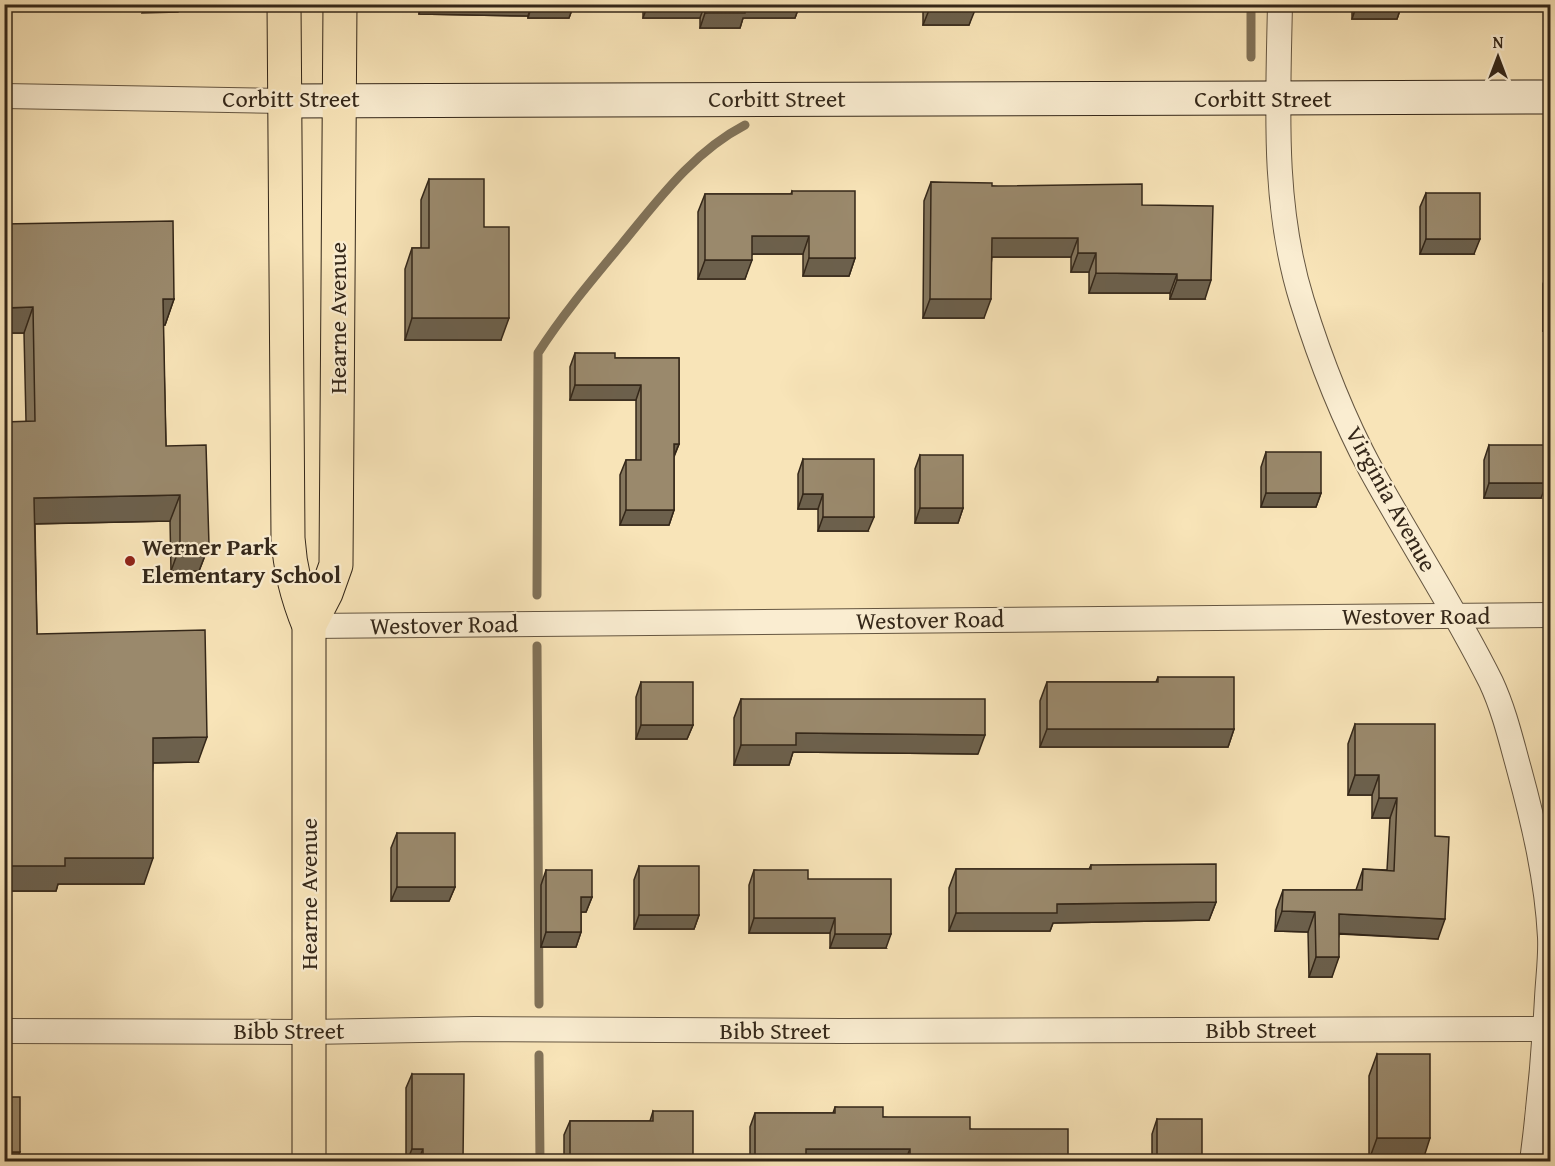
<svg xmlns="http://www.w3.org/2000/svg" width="1555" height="1166" viewBox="0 0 1555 1166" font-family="'Gentium Book Plus',serif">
  <rect width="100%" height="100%" fill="#f8e4b8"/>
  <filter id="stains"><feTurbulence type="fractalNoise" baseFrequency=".00333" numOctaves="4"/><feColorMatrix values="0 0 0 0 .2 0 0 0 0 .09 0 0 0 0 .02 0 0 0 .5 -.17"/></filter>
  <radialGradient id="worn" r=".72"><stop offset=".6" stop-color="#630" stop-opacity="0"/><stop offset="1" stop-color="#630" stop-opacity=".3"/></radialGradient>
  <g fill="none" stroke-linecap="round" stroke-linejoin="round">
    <g stroke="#817258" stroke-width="9">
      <path d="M1251,4v53"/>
      <path d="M537,595l1,-242c25,-39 54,-73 83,-108 37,-45 72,-93 124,-120"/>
      <path d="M537,646l2,358"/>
      <path d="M539,1055l1,107"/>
    </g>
    <defs>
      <g id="street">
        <path d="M1280,4c-2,100 -8,201 22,297 18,58 40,115 69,169 39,71 84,139 120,212 13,28 20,58 28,87 15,55 28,111 31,168 1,20 -2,41 -3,61 -3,55 -8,109 -15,164"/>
        <path d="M4,96l280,5"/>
        <path d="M309,626l1241,-11"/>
        <path d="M4,1031l305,1 166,-3 366,2 705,-2"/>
      </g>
      <path id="secondary" d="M284,101l1266,-4"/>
      <g id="primary">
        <path d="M284,4l4,534c2,32 9,59 21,88v536"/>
        <path d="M309,626l17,-33 10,-28 4,-561"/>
      </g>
    </defs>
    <use href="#street" stroke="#655641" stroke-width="26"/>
    <use href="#secondary" stroke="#342719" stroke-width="35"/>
    <use href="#primary" stroke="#342719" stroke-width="35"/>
    <use href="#street" stroke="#faedd1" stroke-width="24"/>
    <use href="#secondary" stroke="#faedd1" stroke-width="33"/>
    <use href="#primary" stroke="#f8e4b8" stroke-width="33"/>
  </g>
  <g fill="#84765d" stroke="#342719" stroke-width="1.5">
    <path d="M419,4h155l-5,14h-41v-2l-109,-2z"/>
    <path d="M643,4h157l-5,14h-52l-3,10h-40v-10h-57z"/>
    <path d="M923,4h52l-6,21h-46z"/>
    <path d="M1352,4h50l-5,15h-45z"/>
    <path d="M429,179l55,48 17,113h-96v-71l7,-21h9v-48z"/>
    <path d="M931,182l61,4 150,19 63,94h-35v-6h-81v-21h-18v-15h-79l-8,61h-61l1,-117z"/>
    <path d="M792,191l63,67 -6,18h-46v-22h-51l-7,25h-47v-67l7,-18h86z"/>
    <path d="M1426,193l48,61h-54v-47z"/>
    <path d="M4,224l170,75 -9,26h-2l3,121 43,99 -10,26h-28l-1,-50 -135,3 2,110 161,128 -45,1 -9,121h-86l-2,7h-52l22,-470 -2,-88h-20z"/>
    <path d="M1548,270l3,61h-8v-47z"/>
    <path d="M575,353l40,5h64v86l-5,13v53l-5,15h-49v-50l6,-15h10v-60h-66v-33z"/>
    <path d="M1489,445l52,53h-57v-38z"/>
    <path d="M1266,452l55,41 -5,14h-55v-40z"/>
    <path d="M920,455l43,53 -5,15h-43v-54z"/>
    <path d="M803,459l65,72h-50v-22h-20v-35z"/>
    <path d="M1158,677l76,52 -6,18h-188v-46l7,-19h109z"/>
    <path d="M641,682l52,43 -6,14h-51v-42z"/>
    <path d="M741,699l237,55 -185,-2 -4,13h-55v-47z"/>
    <path d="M1355,724l80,112 3,103 -99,-5 -7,43h-23l-1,-45 -33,-1 1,-21 7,-20h73l7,-21 24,1 3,-52h-18v-23h-24v-51z"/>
    <path d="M397,833l58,54 -6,14h-58v-53z"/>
    <path d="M1091,865l125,37 -7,18 -156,3 -3,8h-101v-43l7,-19h133z"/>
    <path d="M639,866l60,49 -5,14h-60v-49z"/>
    <path d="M546,870l46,27 -6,15h-5v20l-5,15h-35v-62z"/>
    <path d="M754,870l54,9 78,69h-56v-15h-81v-48z"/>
    <path d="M1377,1054l46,106h-54v-84z"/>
    <path d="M412,1074l51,87h-57v-73z"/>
    <path d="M835,1107l48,10 87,12 98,32h-318v-34l5,-14h78z"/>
    <path d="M653,1111l40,48 -1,2h-128v-26l6,-14h80z"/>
    <path d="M1157,1119l45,39 -2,3h-48v-27z"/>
  </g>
  <g fill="#6c604c" stroke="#342719" stroke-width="1.5">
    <path d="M4,4h140l-2,7 -138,-1z"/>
    <path d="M145,4h36l-3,8 -36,1z"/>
    <path d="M422,4h110l-4,12 -109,-2z"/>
    <path d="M532,4h42l-5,14h-41z"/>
    <path d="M648,4h57l-5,14h-57z"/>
    <path d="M744,4h56l-5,14h-52l-3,10h-40l5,-15z"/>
    <path d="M1357,4h45l-5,15h-45z"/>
    <path d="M1522,4h29v5h-31z"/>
    <path d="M929,10h46l-6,15h-46z"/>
    <path d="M752,236h57l-6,18h-58z"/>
    <path d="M992,238h86l-7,19h-86z"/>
    <path d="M1426,239h54l-6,15h-54z"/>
    <path d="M1078,253h18l-7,19h-18z"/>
    <path d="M809,258h46l-6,18h-46z"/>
    <path d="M705,260h47l-7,19h-47z"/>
    <path d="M1096,273l81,1 -7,19h-81z"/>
    <path d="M1177,280h34l-6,19h-35z"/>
    <path d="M163,299h11l-9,26h-12z"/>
    <path d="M930,299h61l-7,19h-61z"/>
    <path d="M33,307l-9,26h-20v-25z"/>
    <path d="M1548,317h3v14h-8z"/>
    <path d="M412,318h97l-8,22h-96z"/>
    <path d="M575,385h66l-5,15h-66z"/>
    <path d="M674,444h5l-6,14z"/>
    <path d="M1489,483h58l-6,15h-57z"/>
    <path d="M1266,493h55l-5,14h-55z"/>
    <path d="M803,494h20l-5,15h-20z"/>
    <path d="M180,495l-10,26 -145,3 9,-26z"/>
    <path d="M920,508h43l-5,15h-43z"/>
    <path d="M626,510h48l-5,15h-49z"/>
    <path d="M823,517h51l-6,14h-50z"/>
    <path d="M209,545l-10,26h-28l9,-25z"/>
    <path d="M641,725h52l-6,14h-51z"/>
    <path d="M1047,729h187l-6,18h-188z"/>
    <path d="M796,733l189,2 -7,19 -185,-2 -4,13h-55l7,-20z"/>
    <path d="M207,737l-9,25 -54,1 9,-25z"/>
    <path d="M1355,775h24l-7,20h-24z"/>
    <path d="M1379,798h18l-7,20h-18z"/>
    <path d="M65,858h88l-9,26h-86l-2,7h-52v-25z"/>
    <path d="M397,887h58l-6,14h-58z"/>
    <path d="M581,897h11l-6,15h-10z"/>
    <path d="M1216,902l-7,18 -156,3 -3,8h-101l7,-18 101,-9z"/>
    <path d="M1282,911l33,1 -7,20 -33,-1z"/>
    <path d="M1339,914l106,5 -7,20 -106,-6z"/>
    <path d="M639,915h60l-5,14h-60z"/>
    <path d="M754,918h81l-5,15h-81z"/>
    <path d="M546,932h35l-5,15h-35z"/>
    <path d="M835,934h56l-5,14h-56z"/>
    <path d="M1316,957h23l-7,20h-23z"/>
    <path d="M1377,1138h53l-7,22h-54z"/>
    <path d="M412,1149h11l-5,12h-11z"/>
    <path d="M806,1149h104l-5,12h-150z"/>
    <path d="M4,1152h16l-4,9h-12z"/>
    <path d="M1157,1158h45l-2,3h-44z"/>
    <path d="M639,1159h54l-1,2h-54z"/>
  </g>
  <g fill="#9a896c" stroke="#342719" stroke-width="1.5">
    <rect x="705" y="4" width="40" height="9"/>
    <rect x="929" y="4" width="46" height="6"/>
    <path d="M429,179h55v48h25v91h-97v-70h17z"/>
    <path d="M931,182l61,1v3l150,-2v21l71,1 -2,74h-34v-6l-81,-1v-20h-18v-15h-86l-1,61h-61z"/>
    <path d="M792,191h63v67h-46v-22h-57v24h-47v-66h87z"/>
    <rect x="1426" y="193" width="54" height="46"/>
    <path d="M173,221l1,78h-11l3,147 40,-1 3,100 -29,1v-51l-146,3 3,136 168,-4 2,107 -54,1v120h-88v8h-61v-444l31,-1 -2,-114 -29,1v-84z"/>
    <rect x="1548" y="270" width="3" height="47"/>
    <path d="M575,353h40v5h64v86h-5v66h-48v-50h15v-75h-66z"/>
    <rect x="1489" y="445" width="58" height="38"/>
    <rect x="1266" y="452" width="55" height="41"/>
    <rect x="920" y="455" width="43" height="53"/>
    <path d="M803,459h71v58h-51v-23h-20z"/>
    <path d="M1158,677h76v52h-187v-47h111z"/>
    <rect x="641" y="682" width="52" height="43"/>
    <path d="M741,699h244v36l-189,-2v12h-55z"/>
    <path d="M1355,724h80v112l14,1 -4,82 -106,-5v43h-23l-1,-45 -33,-1 1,-21h79l1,-21 31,2 3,-73h-18v-23h-24z"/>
    <rect x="397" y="833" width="58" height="54"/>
    <path d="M1216,864v38l-159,2v9h-101v-44h135v-4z"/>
    <rect x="639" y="866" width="60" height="49"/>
    <path d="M546,870h46v27h-11v35h-35z"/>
    <path d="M754,870h54v9h83v55h-56v-16h-81z"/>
    <rect x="1377" y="1054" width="53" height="84"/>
    <path d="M412,1074h52l-1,87h-40v-12h-11z"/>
    <rect x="4" y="1097" width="16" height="55"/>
    <path d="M835,1107h48v10h87v12h98v32h-158v-12h-104v12h-51v-48h80z"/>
    <path d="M653,1111h40v48h-54v2h-69v-40h83z"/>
    <rect x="1157" y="1119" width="45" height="39"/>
  </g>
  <circle fill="#8f2418" stroke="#faedd1" stroke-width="2" cx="130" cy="561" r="6"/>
  <g text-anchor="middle" stroke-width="4.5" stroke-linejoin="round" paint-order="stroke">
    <g font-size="24" fill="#342719" stroke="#faedd1">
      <text x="291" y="107">Corbitt Street</text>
      <text x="777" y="107">Corbitt Street</text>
      <text x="1263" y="107">Corbitt Street</text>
      <text transform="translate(338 318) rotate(-90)" y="8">Hearne Avenue</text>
      <text transform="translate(1391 499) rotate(61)" y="8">Virginia Avenue</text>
      <text x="1416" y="624">Westover Road</text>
      <text transform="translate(930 620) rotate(-1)" y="8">Westover Road</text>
      <text transform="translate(444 625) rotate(-1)" y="8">Westover Road</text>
      <text transform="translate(309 894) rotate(-90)" y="8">Hearne Avenue</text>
      <text x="1261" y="1038">Bibb Street</text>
      <text x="289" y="1039">Bibb Street</text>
      <text x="775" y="1039">Bibb Street</text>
    </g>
    <g font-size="24" font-weight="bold" fill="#342719" stroke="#faedd1" text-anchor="start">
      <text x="142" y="555">Werner Park<tspan x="142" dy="28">Elementary School</tspan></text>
    </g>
  </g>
  <rect width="1555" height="1166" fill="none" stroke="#f8e4b8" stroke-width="24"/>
  <rect x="6" y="6" width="1543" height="1154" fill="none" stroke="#342719" stroke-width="3"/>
  <rect x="12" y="12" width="1531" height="1142" fill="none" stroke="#342719" stroke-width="1.5"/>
  <g transform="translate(1498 57)" stroke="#faedd1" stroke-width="4.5" paint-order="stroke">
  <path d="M0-4.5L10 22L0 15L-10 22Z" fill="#342719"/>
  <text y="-9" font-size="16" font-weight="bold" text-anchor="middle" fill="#342719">N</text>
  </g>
  <rect width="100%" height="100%" filter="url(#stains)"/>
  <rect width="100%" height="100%" fill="url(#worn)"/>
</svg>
